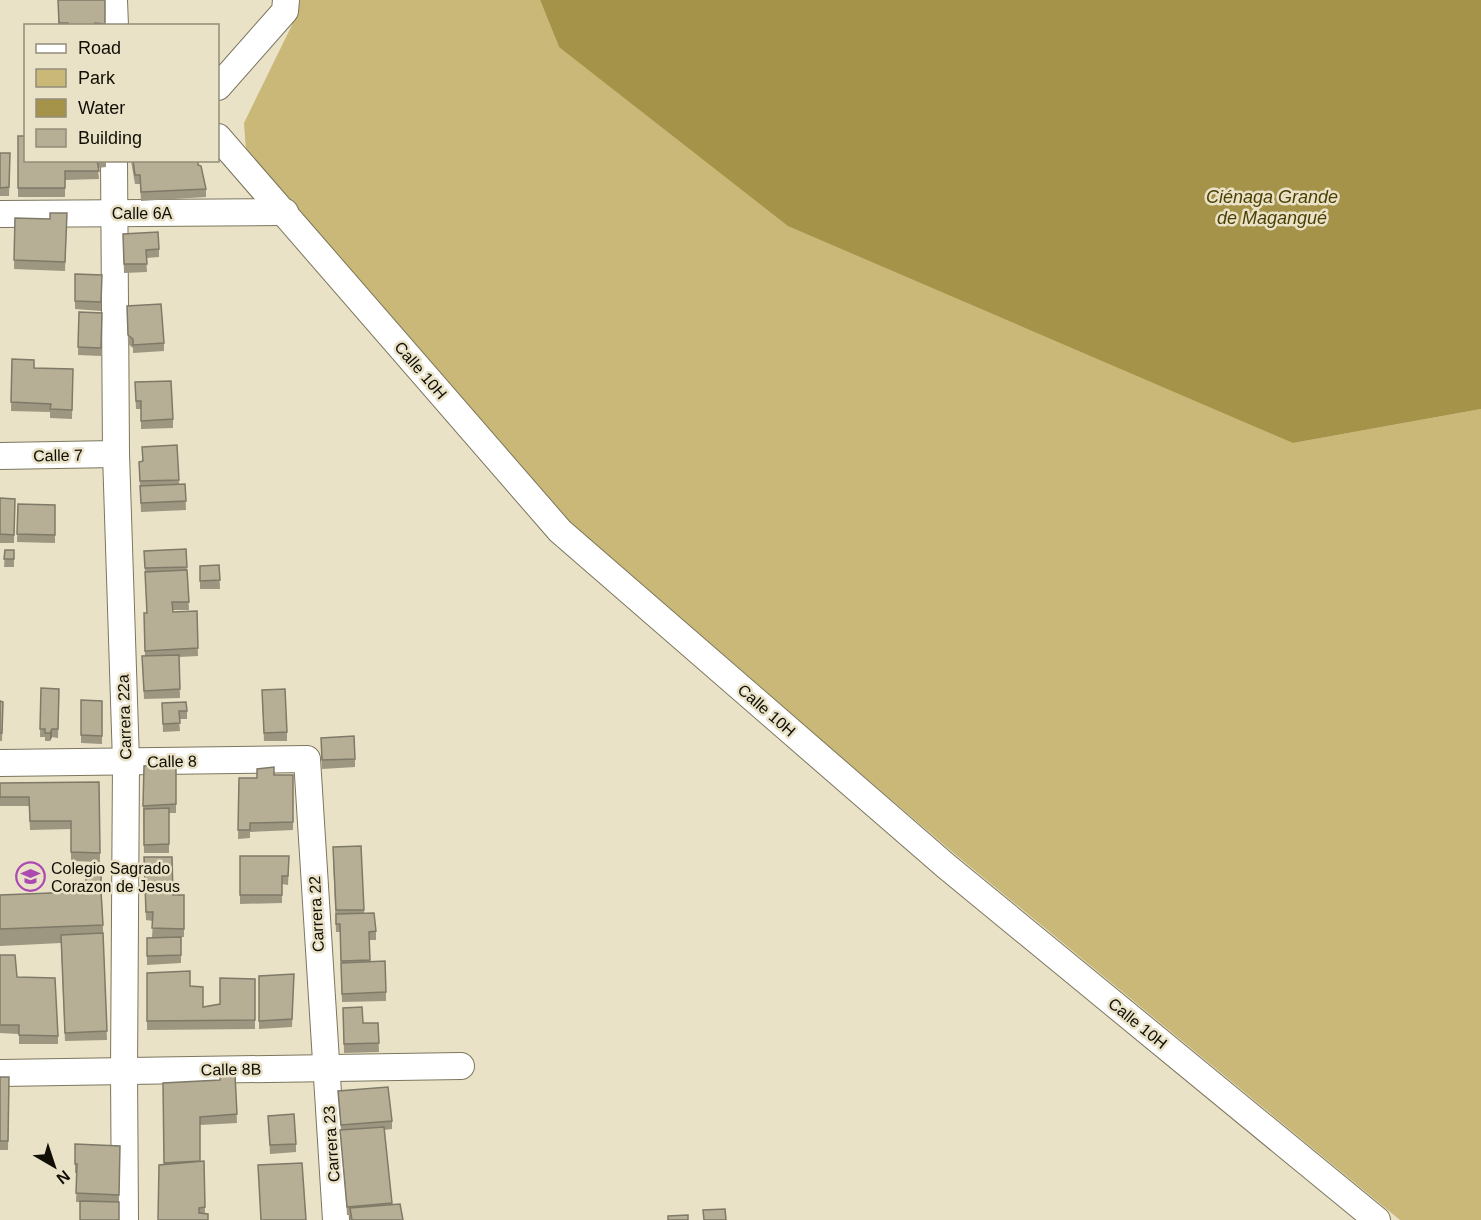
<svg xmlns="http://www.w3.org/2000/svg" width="1481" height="1220" viewBox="0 0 1481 1220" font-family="Helvetica,sans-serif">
  <rect width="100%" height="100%" fill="#e9e2c7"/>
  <path fill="#c9b877" d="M294,0h246l19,47 734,396 188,-34v811h-81l-444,-365 -387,-330 -323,-374 -2,-28 48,-98z"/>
  <path fill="#a6934a" d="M540,0h941v409l-188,34 -505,-217 -229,-179z"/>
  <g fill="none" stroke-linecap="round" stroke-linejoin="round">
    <defs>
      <g id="street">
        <path d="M114,0l1,26"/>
        <path d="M218,87l67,-76 1,-11"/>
        <path d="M218,137l342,394 386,335 431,354"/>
        <path d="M114,160l2,294 10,308 -2,309 1,149"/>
        <path d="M0,214l285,-2"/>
        <path d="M0,456l116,-2"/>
        <path d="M0,763l307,-4 29,461"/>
        <path d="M0,1073l461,-7"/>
      </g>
    </defs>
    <use href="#street" stroke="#7c765e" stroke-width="28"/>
    <use href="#street" stroke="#fff" stroke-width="26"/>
  </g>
  <g fill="#9d9680">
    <rect x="58" y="0" width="47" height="26"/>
    <path d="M18,136l8,24h80v7l-8,1 1,11 -34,1v17h-47z"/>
    <path d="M0,153h10l-1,43h-9z"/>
    <path d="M128,160h70v5l8,24v8l-65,4 -1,-17h-5l-4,-23 -3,1z"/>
    <path d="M67,213l-2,58 -51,-2 1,-51 35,1z"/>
    <path d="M123,243l36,6v8l-13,1 1,14 -23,1z"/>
    <path d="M75,274l27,1 -1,36 -26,-2z"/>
    <path d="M127,306l37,37v8l-31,2v-5l-5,-4z"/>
    <path d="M79,312l23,1 -1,43 -23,-1z"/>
    <path d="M12,359l22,9 39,1 -1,50 -22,-1v-6l-39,-1z"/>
    <path d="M135,382l38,37v9l-32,1v-20h-5z"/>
    <path d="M177,445l2,39h6l1,26 -45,2 -2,-50 3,-1v-14z"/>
    <path d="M0,498l15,1 -1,44h-14z"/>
    <path d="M18,504l37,1v38l-38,-1z"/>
    <path d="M186,549l3,61h-16v2l24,-1 1,45 -19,1 1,41 -36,1 -2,-43h3l-1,-43h3l-3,-62z"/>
    <path d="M5,550h9v17h-10z"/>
    <path d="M219,565l1,24h-20v-23z"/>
    <path d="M41,688l18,1 -1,49 -6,-1 -2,4h-5v-4h-5z"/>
    <path d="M262,698l25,34v9h-23z"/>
    <path d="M81,700l21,1v43l-21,-1z"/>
    <path d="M0,701l3,1 -1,39h-2z"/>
    <path d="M162,703l25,8v8h-8l1,12 -17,1z"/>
    <path d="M321,746l34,13v8l-33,2z"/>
    <path d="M176,764v49h-7v40h-25l-1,-47z"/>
    <path d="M257,769l17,6h19v55l-43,2v6l-12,1 1,-61h18z"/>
    <path d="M99,782l1,80 -29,-1v-32l-41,1 -1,-24h-29v-23z"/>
    <path d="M361,846l3,67 12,18v9h-7l1,22 16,30v9l-44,1 -2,-70h-4l-3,-77z"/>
    <path d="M240,856l49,8 -1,21 -6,-1v19l-42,1z"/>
    <path d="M144,857l29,38h11v42h-32l1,-16 -7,-1z"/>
    <path d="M101,874l6,166 -42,1 -4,-98 -61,3v-51l86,-4v-15z"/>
    <path d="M181,937v26l-34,2v-27z"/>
    <path d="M0,955l58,81v8h-39v-10l-19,-1z"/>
    <path d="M147,973l43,13 13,21 17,-3 35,-25v50l-108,1z"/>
    <path d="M294,974l-2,53 -33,2v-53z"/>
    <path d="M343,1008l20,15h15l1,29 -35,1z"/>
    <path d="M235,1075l2,48 -37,2v37l4,-1 1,53 -47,6 6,-56 -1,-81 57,-3z"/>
    <path d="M0,1077h9l-1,73h-8z"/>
    <path d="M338,1091l54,30v8l-8,1 8,75 11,15h-53v-5h-3z"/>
    <path d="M268,1116l28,28v8l-26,2z"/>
    <path d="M75,1144l45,2 -1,57 -43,-1 1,-29h-2z"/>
  </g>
  <path fill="#7f7a68" d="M52,729v8l-2,4v-8z"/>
  <g fill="#b6af95" stroke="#7f7a68" stroke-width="1.5">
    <path d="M58,0h47v24l-10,-1v3h-27v-3h-9z"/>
    <path d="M18,136h8v24h71l2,11h-34v17h-47z"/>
    <path d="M0,153h10l-1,34 -9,1z"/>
    <path d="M133,160h65v5l3,1 5,23 -65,3 -1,-17h-5z"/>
    <path d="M50,213h17l-2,49 -51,-2 1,-42 35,1z"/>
    <path d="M158,232l1,17 -13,1 1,14h-23l-1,-30z"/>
    <path d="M75,274l27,1 -1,27 -26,-1z"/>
    <path d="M161,304l3,39 -31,2v-6l-5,-4 -1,-29z"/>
    <path d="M79,312l23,1 -1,35 -23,-1z"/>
    <path d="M12,359l22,1v8l39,1 -1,41 -22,-1 1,-5 -40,-2z"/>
    <path d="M171,381l2,38 -32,2v-20h-5l-1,-19z"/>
    <path d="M177,445l2,35 -39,1 -1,-19 4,-1 -1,-14z"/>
    <path d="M185,484l1,17 -45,2 -1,-17z"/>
    <path d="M0,498l15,1 -1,36 -14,-1z"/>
    <path d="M18,504l37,1v30l-38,-1z"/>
    <path d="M186,549l1,18 -42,1 -1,-17z"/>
    <path d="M5,550h9v9h-10z"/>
    <path d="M219,565l1,15 -20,1v-15z"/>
    <path d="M187,570l2,32h-17l1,10 24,-1 1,37 -53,3 -1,-38h3l-2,-41z"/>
    <path d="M179,655l1,34 -36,2 -2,-35z"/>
    <path d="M41,688l18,1 -1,40h-6l-2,4h-5v-4h-5z"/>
    <path d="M285,689l2,43 -23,1 -2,-43z"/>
    <path d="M81,700l21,1v35l-21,-1z"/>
    <path d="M0,701l3,1 -1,31h-2z"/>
    <path d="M186,702l1,9h-8l1,12 -17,1 -1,-21z"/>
    <path d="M354,736l1,23 -33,1 -1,-22z"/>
    <path d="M176,764v40l-33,2 1,-40z"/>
    <path d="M274,767v8h19v47l-43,1v7h-12l1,-52h18v-9z"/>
    <path d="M99,782l1,71 -29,-1v-31h-41l-1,-24h-29v-14z"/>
    <path d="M169,808v36l-25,1v-36z"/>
    <path d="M361,846l3,64h-28l-3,-63z"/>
    <path d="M240,856h49l-1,20h-6v19h-42z"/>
    <path d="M144,857h28l1,38h11v34l-32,-1 1,-16h-7z"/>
    <path d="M101,874v15l-15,1v-14z"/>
    <path d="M101,891l2,34 -103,4v-34z"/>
    <path d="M374,913l2,18 -7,1 1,28 -29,1 -1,-37h-4v-10z"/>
    <path d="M103,933l4,98 -42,2 -4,-98z"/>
    <path d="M181,937v18l-34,1v-18z"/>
    <path d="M0,955h15l2,22 38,1 3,58 -39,-1v-10h-19z"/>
    <path d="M385,961l1,31 -44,2 -1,-31z"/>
    <path d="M190,971v15l13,1v20l17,-3v-26l35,1v41l-108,1v-48z"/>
    <path d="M294,974l-2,45 -33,2v-45z"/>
    <path d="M362,1007l1,16h15l1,20 -35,1 -1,-36z"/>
    <path d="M235,1075l2,39 -37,3v44l-36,2 -1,-80 57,-3v-4z"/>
    <path d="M0,1077h9l-1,64h-8z"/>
    <path d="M388,1087l4,34 -51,4 -3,-34z"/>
    <path d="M294,1114l2,30 -26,1 -2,-29z"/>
    <path d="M384,1127l8,76 -45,4 -7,-77z"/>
    <path d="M75,1144l45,2 -1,49 -43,-2 1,-29h-2z"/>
    <path d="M204,1161l1,46 -6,1v5l9,1v6h-50l1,-55z"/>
    <path d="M302,1163l4,57h-45l-3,-55z"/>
    <path d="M80,1201l39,1v18h-39z"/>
    <path d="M400,1204l3,16h-51l-2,-12z"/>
    <path d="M725,1209l1,11h-22l-1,-10z"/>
    <path d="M688,1215v5h-20v-4z"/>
  </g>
  <defs>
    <symbol id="school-ring" viewBox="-11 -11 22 22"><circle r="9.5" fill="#e9e2c7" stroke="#ac4ab2" stroke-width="1.5"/><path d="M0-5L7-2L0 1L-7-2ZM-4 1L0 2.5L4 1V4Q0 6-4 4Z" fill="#ac4ab2"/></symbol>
  </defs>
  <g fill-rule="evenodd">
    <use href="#school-ring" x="14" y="860" width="33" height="33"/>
  </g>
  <g text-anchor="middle" stroke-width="5" stroke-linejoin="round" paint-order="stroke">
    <g font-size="16" fill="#100e05" stroke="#e9e2c7">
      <text x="142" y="219">Calle 6A</text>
      <text transform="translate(421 370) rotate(49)" y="6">Calle 10H</text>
      <text transform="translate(58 455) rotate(-1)" y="6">Calle 7</text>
      <text transform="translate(767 710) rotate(41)" y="6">Calle 10H</text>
      <text transform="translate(124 717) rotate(-92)" y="6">Carrera 22a</text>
      <text transform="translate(172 761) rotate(-1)" y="6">Calle 8</text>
      <text transform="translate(316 914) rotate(-93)" y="6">Carrera 22</text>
      <text transform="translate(1138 1023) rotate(39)" y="6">Calle 10H</text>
      <text transform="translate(231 1069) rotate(-1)" y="6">Calle 8B</text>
      <text transform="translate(331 1144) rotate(-94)" y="6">Carrera 23</text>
    </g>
    <g font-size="16" fill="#100e05" stroke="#e9e2c7" text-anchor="start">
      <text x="51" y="874">Colegio Sagrado<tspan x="51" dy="18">Corazon de Jesus</tspan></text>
    </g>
    <g font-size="18" font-style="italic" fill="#4c3e00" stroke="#e9e2c7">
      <text x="1272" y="203">Ciénaga Grande<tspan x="1272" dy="21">de Magangué</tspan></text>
    </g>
  </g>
  <rect x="24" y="24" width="195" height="138" fill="#e9e2c7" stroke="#928d79" stroke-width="1.5"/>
  <rect x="36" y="44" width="30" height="9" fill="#ffffff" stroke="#928d79" stroke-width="1.5"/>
  <text x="78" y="54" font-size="18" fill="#100e05">Road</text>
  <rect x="36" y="69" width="30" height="18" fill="#c9b877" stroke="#928d79" stroke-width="1.5"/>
  <text x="78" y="84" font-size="18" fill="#100e05">Park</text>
  <rect x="36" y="99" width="30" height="18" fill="#a6934a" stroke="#928d79" stroke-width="1.5"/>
  <text x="78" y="114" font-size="18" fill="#100e05">Water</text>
  <rect x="36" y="129" width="30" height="18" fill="#b6af95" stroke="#928d79" stroke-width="1.5"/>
  <text x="78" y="144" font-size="18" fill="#100e05">Building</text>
  <g transform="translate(54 1166) rotate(141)" stroke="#e9e2c7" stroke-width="4.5" paint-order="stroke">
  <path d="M0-4.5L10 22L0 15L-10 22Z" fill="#100e05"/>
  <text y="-9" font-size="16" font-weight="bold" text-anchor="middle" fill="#100e05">N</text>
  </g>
</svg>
